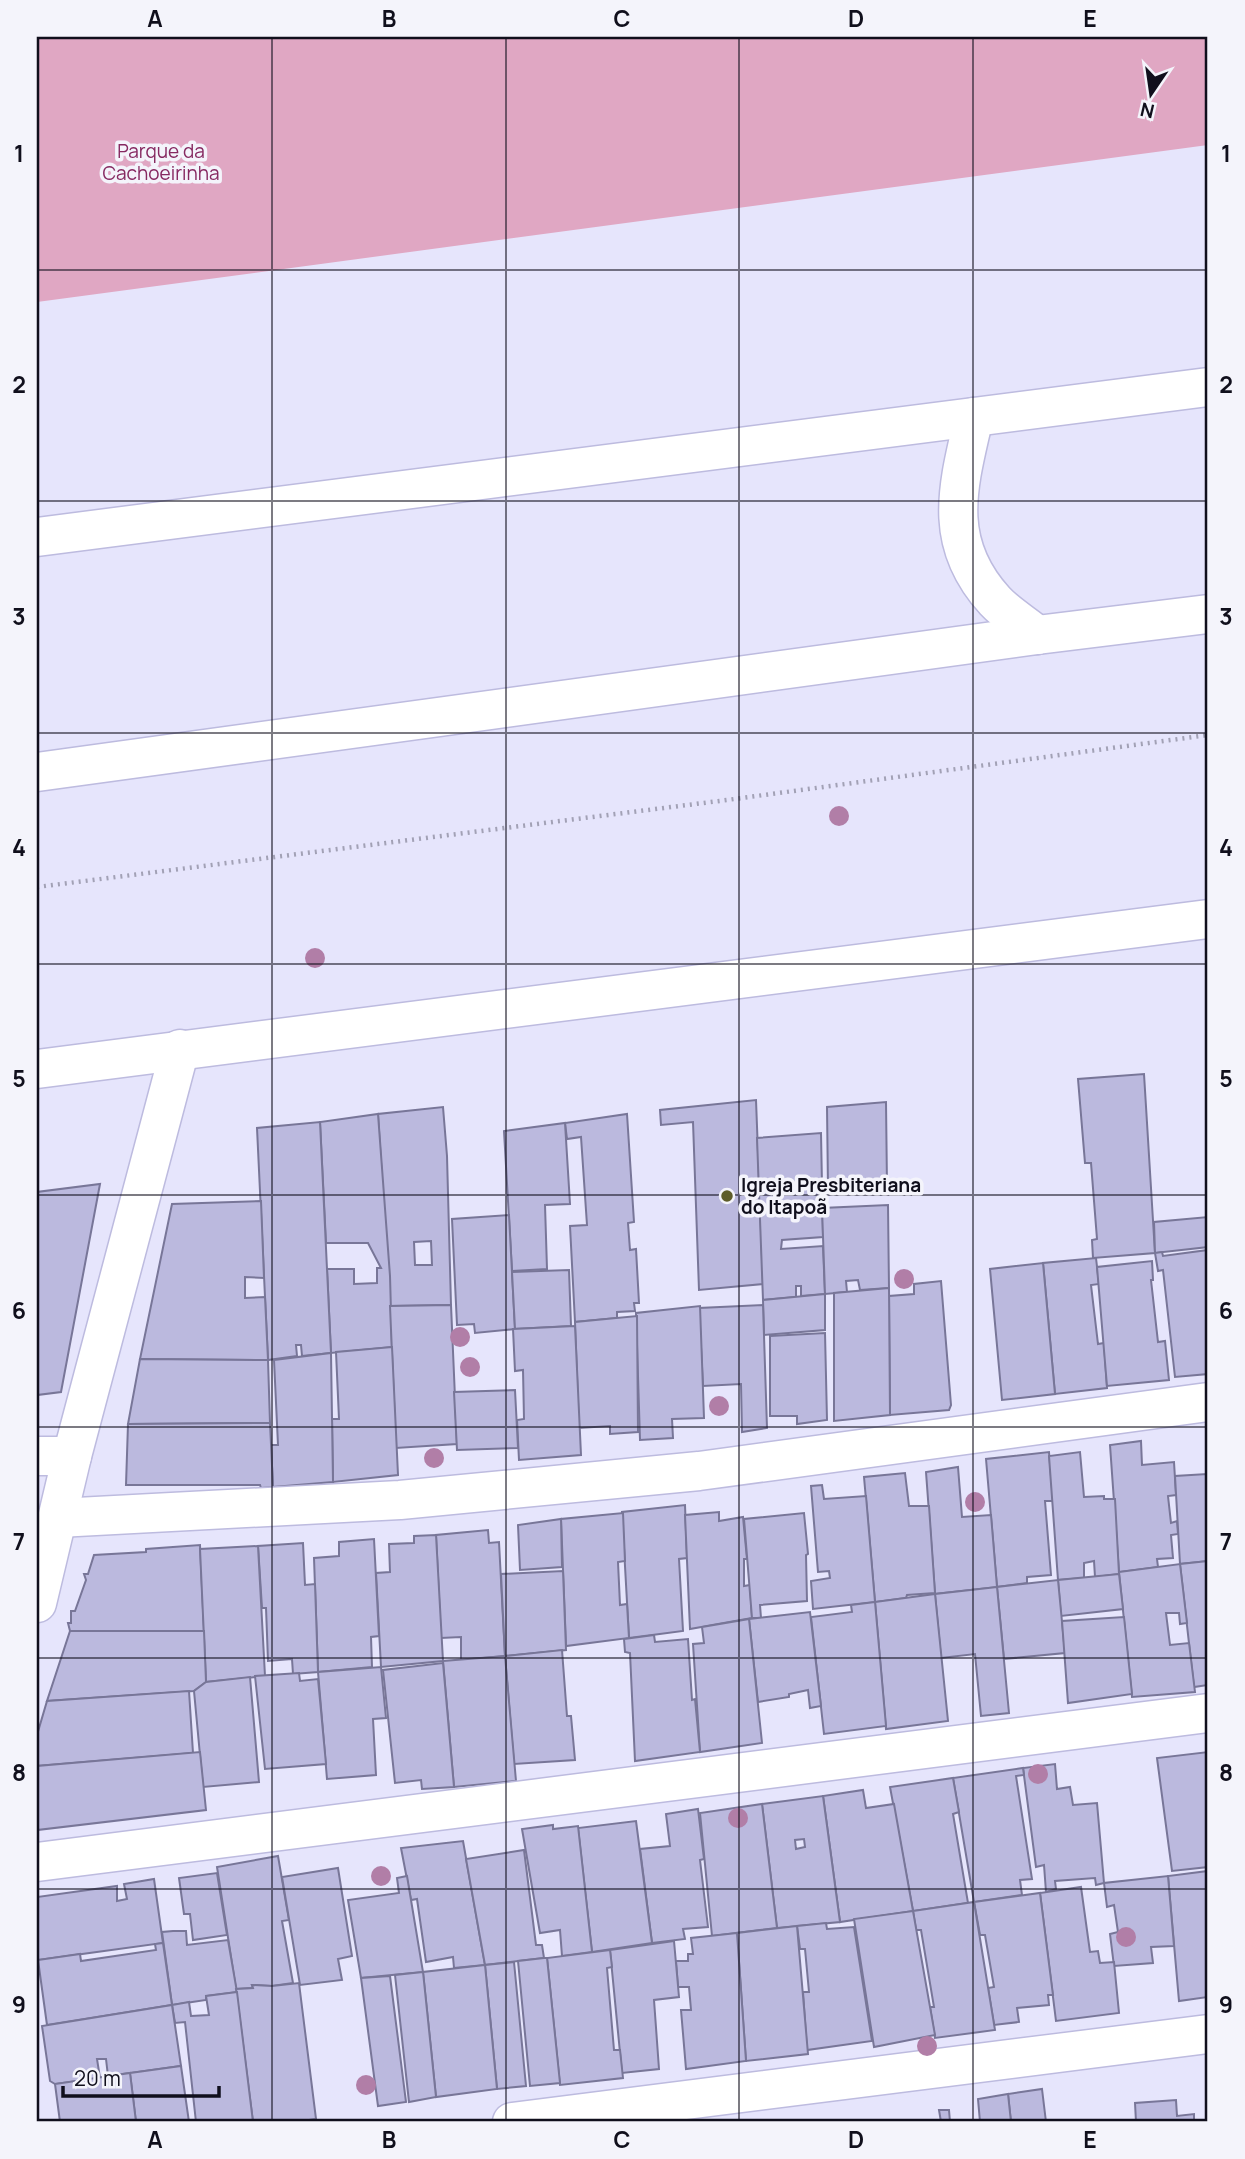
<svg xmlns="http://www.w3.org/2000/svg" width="1245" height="2159" viewBox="0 0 1245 2159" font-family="Manrope,sans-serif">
  <rect width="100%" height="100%" fill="#e6e5fc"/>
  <path fill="#e0a7c3" d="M37,37h1171v108l-1171,157z"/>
  <g fill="#bbb9de" stroke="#787698" stroke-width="2" fill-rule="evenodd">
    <path d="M1144,1074l11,179 -62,5 -1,-18 5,-1 -6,-76h-6l-7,-84z"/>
    <path d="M756,1100l7,184 -64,6 -6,-168 -32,3 -1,-15z"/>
    <path d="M886,1102l1,84 -59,3 -1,-82z"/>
    <path d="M443,1107l4,49 4,149 -61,1 -12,-192zM431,1241l1,24h-17l-1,-23z"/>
    <path d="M378,1114l12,162 2,71 -61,6 -4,-84h27v15l23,-1v-15h4l-13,-25h-42l-6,-121z"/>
    <path d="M627,1114l7,108 -6,1 2,27 6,-1 3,54h-5l1,8 -18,1v6l-42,4 -5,-96 17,-1 -6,-88 -14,2 -2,-16z"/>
    <path d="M320,1122l11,231 -29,3 -1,-11h-5l1,11 -29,4 -11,-232z"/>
    <path d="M565,1123l5,81 -25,1 2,64 -35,2 -8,-140z"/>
    <path d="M821,1133l2,104 -41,3 -1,9 42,-3 2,48 -24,2v-10h-5v11l-33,3 -6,-162z"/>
    <path d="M100,1184l-39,208 -24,3v-203z"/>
    <path d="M261,1201l3,77 -19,-1v21l20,-1 3,63 -128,-1 32,-155z"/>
    <path d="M888,1205l1,83 -29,2 -2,-10 -12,1 1,11 -22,2 -3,-86z"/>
    <path d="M509,1215l6,114 -40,4 -1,-9 -17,1 -5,-106z"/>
    <path d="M1208,1217v30l-53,6 -1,-31z"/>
    <path d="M1208,1250v124l-33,3 -12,-107 -5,1 -3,-18 7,-1 1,4z"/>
    <path d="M1096,1258l3,26 -8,1 7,59 6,-1 3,45 -52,6 -12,-131z"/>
    <path d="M1152,1261l1,19h-2l7,62 7,-1 4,39 -62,6 -10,-119z"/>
    <path d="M1043,1263l12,131 -53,6 -12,-131z"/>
    <path d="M569,1270l2,56 -56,3 -3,-57z"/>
    <path d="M941,1281l10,124 -2,5 -59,5 -1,-119 25,-2v-10z"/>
    <path d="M889,1288l1,127 -56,6v-128z"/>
    <path d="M825,1294v36l-61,5 -1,-35z"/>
    <path d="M451,1305l6,139 -61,4 -6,-142z"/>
    <path d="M763,1305l4,123 -25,4 -1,-48 -38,2 -4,-78z"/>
    <path d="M700,1306l4,112 -32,1 1,19 -33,2 -4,-127z"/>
    <path d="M637,1316l1,116 -28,2v-8l-31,2 -4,-106z"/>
    <path d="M575,1326l6,129 -62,5 -2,-40 7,-1 -1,-49 -8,1 -2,-42z"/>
    <path d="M825,1333l2,87 -30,4v-8h-27v-80z"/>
    <path d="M392,1347l6,128 -65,7 -1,-63h7l-3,-67z"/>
    <path d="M331,1353l2,129 -60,5 -2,-42h7l-4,-85z"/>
    <path d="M140,1359l128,1 2,63 -142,1z"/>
    <path d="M515,1390l3,58 -61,2 -3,-58z"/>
    <path d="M270,1423l3,64 -12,1 -1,-3h-134l2,-61z"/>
    <path d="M1141,1441l1,24 32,-3 2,33 -8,1 3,27 6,-2 1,13 -7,1 2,23 -16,1 1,8 -39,5 -9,-127z"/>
    <path d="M1049,1452l4,49h-8l6,74 -24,2v6l-30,4 -11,-128z"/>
    <path d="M1080,1452l4,45 20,-1v3h11l4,75 -24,3 -1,-16 -10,2v15l-26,2 -9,-124z"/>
    <path d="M958,1467l4,50 29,-2 6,72 -62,7 -9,-122z"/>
    <path d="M905,1473l4,33h20l6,87 -28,2 -1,3 -31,4 -11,-125z"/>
    <path d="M1207,1474l1,87 -28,3 -5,-88z"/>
    <path d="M822,1485l2,14 42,-3 9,106 -62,7 -2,-28 19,-3 -1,-7 -11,1 -7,-86z"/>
    <path d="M685,1505l2,53 -8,1 4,72 -54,7 -7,-126z"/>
    <path d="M719,1512v9l24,-4 4,42h-3v27l6,-1 2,33 -62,11 -5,-114z"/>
    <path d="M623,1513l2,48 -7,1 2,43 7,-1 2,34 -63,8 -5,-127z"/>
    <path d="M804,1513l4,41 -2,1 1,46 -47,4 1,13h-9l-8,-99z"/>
    <path d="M561,1519l1,48 -42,3 -2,-45z"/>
    <path d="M488,1530l1,13 10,-1 6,114 -44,4v-23l-20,1 -5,-103z"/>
    <path d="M436,1535l7,126 -62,6 -5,-94 14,-1 -1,-28 25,-1v-7z"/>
    <path d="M374,1539l5,97 -8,1 1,30 -54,5 -4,-114 25,-2v-14z"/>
    <path d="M303,1543l2,42 10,-1 3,88 -25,2 -1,-15 -24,2 -2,-53h-4l-4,-62z"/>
    <path d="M200,1545l4,86h-134l-2,-8h3v-12h4l11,-31 -2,-6h4l6,-19 52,-3v-3z"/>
    <path d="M258,1546l7,130 -59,6 -6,-133z"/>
    <path d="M1208,1561v124l-14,2 -14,-123z"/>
    <path d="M1180,1564l7,59 -7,1 -1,-11h-13l4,32 19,-2 6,49 -63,5 -13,-125z"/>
    <path d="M563,1571l3,79 -61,6 -4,-82z"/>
    <path d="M1119,1574l4,35 -62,7 -3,-36z"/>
    <path d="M1058,1580l7,73 -61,6 -7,-72z"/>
    <path d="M997,1587l12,126 -28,3 -6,-62 -34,4 -6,-64z"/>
    <path d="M935,1594l13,127 -62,8 -11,-127z"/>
    <path d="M875,1602l11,124 -62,8 -13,-117 41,-5 -1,-7z"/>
    <path d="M810,1612l11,94 -11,2 -2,-18 -19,4v3l-31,5 -9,-83z"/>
    <path d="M1124,1617l8,77 -64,9 -6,-82z"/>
    <path d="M749,1619l13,124 -62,9 -7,-108 11,-1 -2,-16z"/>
    <path d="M70,1631h134l2,51 -12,9 -147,10z"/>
    <path d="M654,1635l1,7 33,-3 4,61 3,-1 5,53 -65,9 -5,-108 -5,-1 -1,-13z"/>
    <path d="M562,1650l5,66h4l4,44 -61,4 -9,-108z"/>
    <path d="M505,1656l11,125 -62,6 -11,-126z"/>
    <path d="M443,1663l11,124 -32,2 -1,-9 -26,3 -12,-113z"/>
    <path d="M381,1667l5,51 -13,1 3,56 -49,4 -9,-107z"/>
    <path d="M299,1673l1,8 18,-2 8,85 -61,5 -10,-93z"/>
    <path d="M250,1677l9,105 -56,5 -9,-96 12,-9z"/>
    <path d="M189,1691l4,62 -156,13v-31l10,-34z"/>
    <path d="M200,1752l6,58 -169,20v-64z"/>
    <path d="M1208,1752v115l-36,4 -15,-113z"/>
    <path d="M1055,1764l2,25 13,-2 3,18 24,-2 7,80 -8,2 -1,-7 -40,3 1,8 -10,3 -2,-27 -8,2 -13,-99z"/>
    <path d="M1023,1768l1,7 -8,1 16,103 -12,1 2,15 -48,7 -21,-124z"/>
    <path d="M953,1778l6,34 -6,2 15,89 -55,8 -23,-124z"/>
    <path d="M863,1790l3,18 28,-4 19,107 -73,11 -17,-126z"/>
    <path d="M823,1796l17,126 -63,6 -15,-124zM804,1839l1,8 -9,2 -1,-9z"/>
    <path d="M762,1804l15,124 -65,8 -12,-123z"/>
    <path d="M698,1809l6,50 -4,1 8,67 -25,2 2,10 -33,4 -12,-94 30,-3 -4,-32z"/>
    <path d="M636,1821l16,122 -60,9 -14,-124z"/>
    <path d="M553,1825v4l25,-3 14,126 -30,4 -2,-26 -20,3 -18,-104z"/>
    <path d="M463,1841l22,124 -31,3 -1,-11 -27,5 -9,-63 -6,1 -10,-52z"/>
    <path d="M524,1850l12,95h6l2,13 -59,7 -19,-106z"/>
    <path d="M278,1856l11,64 -7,1 11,62 -21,3 -20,-1 1,3 -17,1 -19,-122z"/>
    <path d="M338,1868l14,88 -14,3 4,21 -42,5 -18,-108z"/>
    <path d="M1208,1871v126l-29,4 -11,-125z"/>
    <path d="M217,1873l10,62 -34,5 -3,-26h-6l-5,-36z"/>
    <path d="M407,1876l16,96 -62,6 -13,-78 51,-7 -2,-15z"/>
    <path d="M1168,1876l6,70 -23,1 2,16 -39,3 -4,-32 8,-2 -4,-27 -7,2 -3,-24z"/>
    <path d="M154,1879l9,64 -125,17 -1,-63 80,-11v15l10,-2 -3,-15z"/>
    <path d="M1081,1887l9,65 8,-1 2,12 14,-1 5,51 -63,8 -16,-128z"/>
    <path d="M1040,1893l13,102h-5l1,10 -32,3 2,14 -25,3 -6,-37 6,-1 -9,-52h-5l-6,-33z"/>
    <path d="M974,1902l21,128 -60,8 -5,-31h4l-13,-77h-5l-3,-19z"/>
    <path d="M913,1911l22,124 -61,12 -20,-128z"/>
    <path d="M826,1923l1,6 27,-2 18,114 -65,9 -4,-58h6l-4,-43h-5l-3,-23z"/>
    <path d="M797,1926l11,128 -62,7 -9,-128z"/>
    <path d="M173,1931h13l1,14 41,-5 9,52 -31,4v4l-34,5 -10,-73z"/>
    <path d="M737,1933l9,128 -60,8 -5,-59h10l-2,-23h-11l-2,-26h12v-7h5l-2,-16z"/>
    <path d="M674,1941l5,56 -25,3 5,69 -37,4 -12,-123z"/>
    <path d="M163,1943l9,62 -125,20 -9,-65 42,-6 1,7 75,-11 -1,-6z"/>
    <path d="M610,1950l2,17 -5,1 7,82h6l3,28 -63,7 -13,-127z"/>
    <path d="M544,1958h3l13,125 -30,3 -12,-125z"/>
    <path d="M514,1962l12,124 -29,3 -12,-124z"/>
    <path d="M485,1965l12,124 -61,8 -13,-125z"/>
    <path d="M423,1972l13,125 -27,5 -14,-127z"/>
    <path d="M390,1976l16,126 -28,4 -17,-128z"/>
    <path d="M299,1983l17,136 -21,3h-42l-17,-133 17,-1 -1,-3 20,1z"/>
    <path d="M237,1992l16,130h-57l-11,-100 -10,1 -3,-18 17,-3 2,14 18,-1 -3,-19z"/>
    <path d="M172,2005l9,61 -73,10 -2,-17h-9l3,19 -45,6 -5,-3 -8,-55z"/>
    <path d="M181,2066l8,56h-53l-6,-49z"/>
    <path d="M130,2073l6,49h-76l-5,-38z"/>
    <path d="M1042,2089l4,33h-35l-3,-28z"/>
    <path d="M1008,2094l3,28h-31l-2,-23z"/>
    <path d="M1176,2100l1,16 17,-2v8h-58l-1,-19z"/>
    <path d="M939,2110h10l1,12h-9z"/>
  </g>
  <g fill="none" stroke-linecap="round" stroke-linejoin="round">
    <defs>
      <g id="minor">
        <path d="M37,1069l1171,-150"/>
        <path d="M37,1456h35"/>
        <path d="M58,1518l342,-18 299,-29 509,-69"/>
        <path d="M37,1603l35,-147 108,-407"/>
        <path d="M37,1862l1171,-149"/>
        <path d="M512,2122l696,-88"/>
      </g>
      <g id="major">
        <path d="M974,417c-16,69 -33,125 21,184 12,13 29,23 42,34"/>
        <path d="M37,537l1171,-150"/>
        <path d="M37,772l1000,-137 171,-21"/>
      </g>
    </defs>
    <use href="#minor" stroke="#bdbbdf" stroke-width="41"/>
    <use href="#major" stroke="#bdbbdf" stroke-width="41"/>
    <path stroke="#a2a1b5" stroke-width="4.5" stroke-dasharray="2 5" stroke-linecap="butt" d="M37,887l690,-87 481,-65"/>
    <use href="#minor" stroke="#fff" stroke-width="38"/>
    <use href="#major" stroke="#fff" stroke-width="38"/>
  </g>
  <g fill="#b17ea7">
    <circle cx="839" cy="816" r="10"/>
    <circle cx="315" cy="958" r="10"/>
    <circle cx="904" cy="1279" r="10"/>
    <circle cx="460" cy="1337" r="10"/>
    <circle cx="470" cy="1367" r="10"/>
    <circle cx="719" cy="1406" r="10"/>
    <circle cx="434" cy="1458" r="10"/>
    <circle cx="975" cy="1502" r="10"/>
    <circle cx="1038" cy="1774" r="10"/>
    <circle cx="738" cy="1818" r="10"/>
    <circle cx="381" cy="1876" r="10"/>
    <circle cx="1126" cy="1937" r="10"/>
    <circle cx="927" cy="2046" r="10"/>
    <circle cx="366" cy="2085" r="10"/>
  </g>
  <path fill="none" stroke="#100f1c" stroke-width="2" stroke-opacity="0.55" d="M272,37v2085M506,37v2085M739,37v2085M973,37v2085M37,270h1171M37,501h1171M37,733h1171M37,964h1171M37,1195h1171M37,1427h1171M37,1658h1171M37,1889h1171"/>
  <circle fill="#5d5c29" stroke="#f4f4fb" stroke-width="2.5" cx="727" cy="1196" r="7"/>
  <g text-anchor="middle" stroke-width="7" stroke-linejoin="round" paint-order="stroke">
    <g font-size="19" fill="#862961" stroke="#f4f4fb">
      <text x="161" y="158">Parque da<tspan x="161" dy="22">Cachoeirinha</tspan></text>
    </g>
    <g font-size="19" font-weight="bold" fill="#100f1c" stroke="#f4f4fb" text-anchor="start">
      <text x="741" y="1192">Igreja Presbiteriana<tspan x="741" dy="22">do Itapoã</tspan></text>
    </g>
  </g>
  <rect width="1245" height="2159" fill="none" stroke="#f4f4fb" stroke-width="77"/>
  <g transform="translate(1151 94) rotate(193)" stroke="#f4f4fb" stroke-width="5" paint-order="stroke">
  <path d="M0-5L12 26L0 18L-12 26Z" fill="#100f1c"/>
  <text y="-10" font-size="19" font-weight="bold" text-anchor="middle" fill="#100f1c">N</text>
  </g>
  <path d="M63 2086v10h156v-10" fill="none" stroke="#100f1c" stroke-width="3.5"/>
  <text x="74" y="2086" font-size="21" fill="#100f1c" stroke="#f4f4fb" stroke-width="5" paint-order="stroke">20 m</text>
  <rect x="38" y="38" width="1168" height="2082" fill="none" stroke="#100f1c" stroke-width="2.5"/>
  <g font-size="23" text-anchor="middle" font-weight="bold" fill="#100f1c">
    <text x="155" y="27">A</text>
    <text x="389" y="27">B</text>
    <text x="622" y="27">C</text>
    <text x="856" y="27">D</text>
    <text x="1090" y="27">E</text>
    <text x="19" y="162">1</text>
    <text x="1226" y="162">1</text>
    <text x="19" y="393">2</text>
    <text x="1226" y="393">2</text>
    <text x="19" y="625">3</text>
    <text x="1226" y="625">3</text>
    <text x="19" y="856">4</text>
    <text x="1226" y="856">4</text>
    <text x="19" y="1087">5</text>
    <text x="1226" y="1087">5</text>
    <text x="19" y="1319">6</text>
    <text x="1226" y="1319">6</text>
    <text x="19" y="1550">7</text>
    <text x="1226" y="1550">7</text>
    <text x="19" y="1781">8</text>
    <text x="1226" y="1781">8</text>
    <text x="19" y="2013">9</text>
    <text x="1226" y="2013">9</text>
    <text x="155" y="2148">A</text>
    <text x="389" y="2148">B</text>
    <text x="622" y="2148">C</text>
    <text x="856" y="2148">D</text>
    <text x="1090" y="2148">E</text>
  </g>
</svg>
